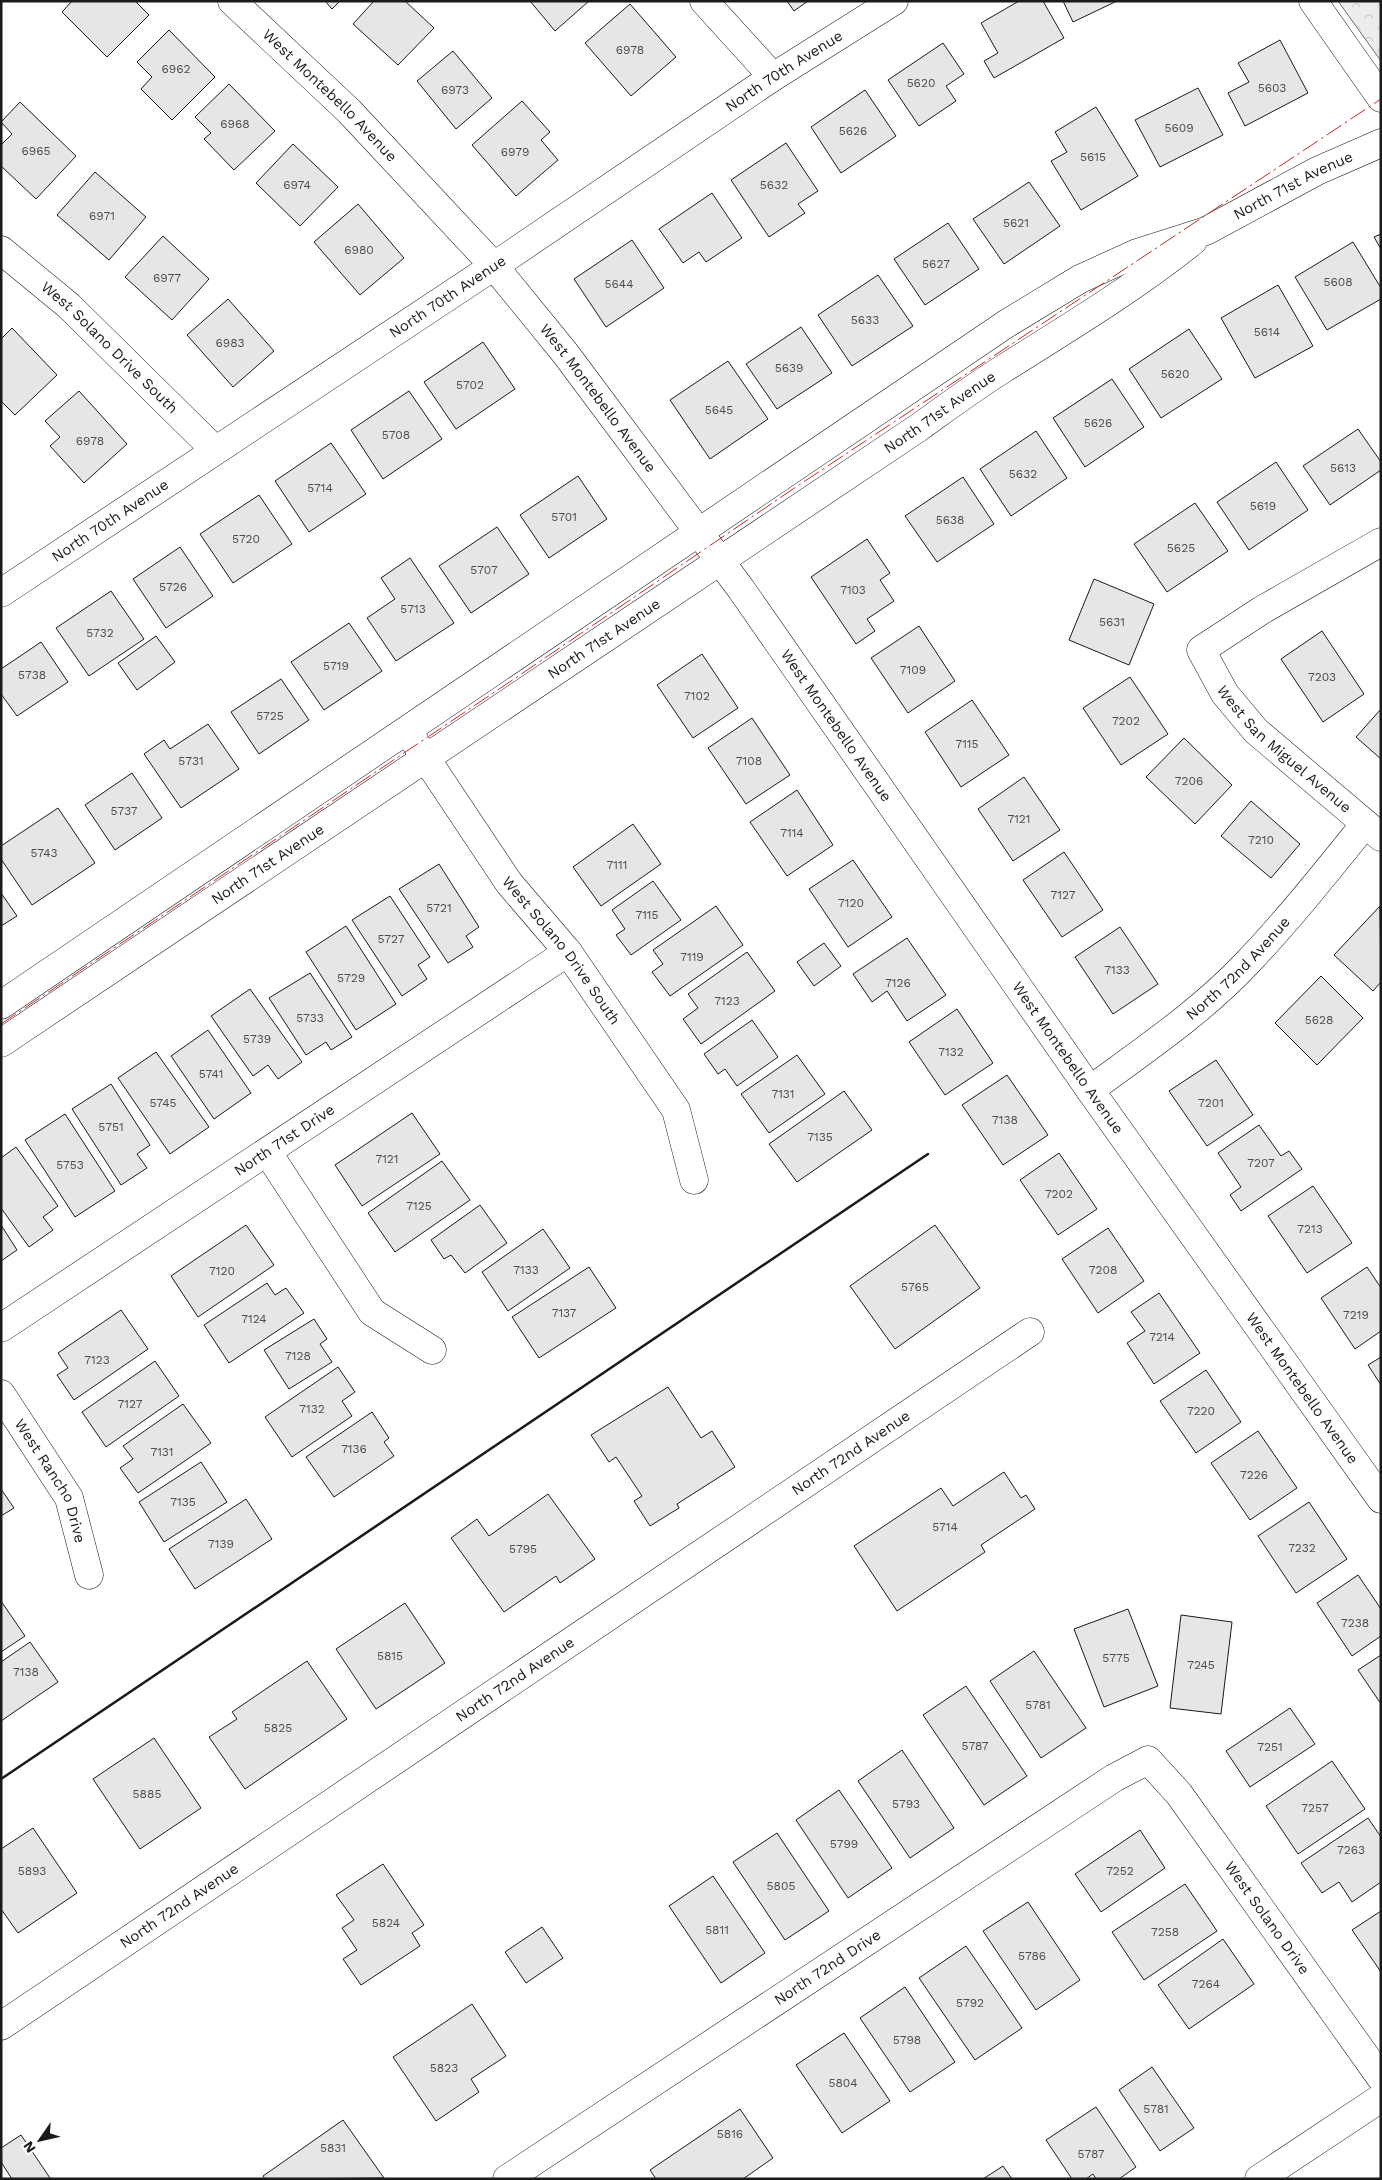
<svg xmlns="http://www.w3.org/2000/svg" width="1382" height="2180" viewBox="0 0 1382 2180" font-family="'Work Sans',sans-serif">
  <defs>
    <pattern id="park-crowns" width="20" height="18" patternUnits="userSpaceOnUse" patternTransform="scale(1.25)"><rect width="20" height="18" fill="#ededed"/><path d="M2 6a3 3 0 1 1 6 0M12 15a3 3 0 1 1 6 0" fill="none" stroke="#cbcbcb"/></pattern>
  </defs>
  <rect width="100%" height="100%" fill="#fff"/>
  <path fill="url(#park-crowns)" stroke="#6a6a6a" d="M1338,1h43v60z"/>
  <g fill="#e6e6e6" stroke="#1a1a1a">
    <path d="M72,1h63l14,14 -42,42 -45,-45z"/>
    <path d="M325,1h15l-8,8z"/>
    <path d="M374,1h31l29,27 -36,37 -45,-41z"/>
    <path d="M530,1h59l-34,30z"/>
    <path d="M787,1h21l-14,10z"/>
    <path d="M1019,1h24l21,37 -70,40 -10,-17 14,-8 -17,-30z"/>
    <path d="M1063,1h54l-44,21z"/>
    <path d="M630,4l46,53 -45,39 -46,-53z"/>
    <path d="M169,30l46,47 -43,43 -31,-31 11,-12 -15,-15z"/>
    <path d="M1280,40l28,53 -63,33 -17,-33 21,-11 -11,-19z"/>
    <path d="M943,43l21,31 -18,12 10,15 -37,25 -31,-46z"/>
    <path d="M453,51l39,47 -36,31 -39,-48z"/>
    <path d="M229,84l46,47 -41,39 -30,-31 7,-6 -16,-16z"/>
    <path d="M1198,88l25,47 -63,32 -25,-47z"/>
    <path d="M865,90l31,46 -55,37 -30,-46z"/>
    <path d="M522,101l28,31 -9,8 17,20 -42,36 -44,-51z"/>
    <path d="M20,102l56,54 -40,43 -35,-33v-21l11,-11 -11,-12z"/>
    <path d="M1096,107l42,69 -57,34 -30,-49 16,-9 -12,-20z"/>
    <path d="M786,143l32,48 -20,13 7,9 -36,24 -38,-57z"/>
    <path d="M293,144l45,43 -38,39 -44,-43z"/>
    <path d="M95,172l51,45 -37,43 -52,-45z"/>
    <path d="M1029,182l31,44 -56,38 -31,-45z"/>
    <path d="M712,193l30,45 -36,24 -7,-10 -16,11 -24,-34z"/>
    <path d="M358,204l46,54 -44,37 -46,-53z"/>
    <path d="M948,223l31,46 -54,36 -31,-46z"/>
    <path d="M1381,234v15l-7,-12z"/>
    <path d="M163,236l46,43 -37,41 -47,-43z"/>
    <path d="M632,240l32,48 -58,39 -32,-48z"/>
    <path d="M1353,242l28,46v11l-54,31 -32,-53z"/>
    <path d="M878,275l35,51 -61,40 -34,-51z"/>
    <path d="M1278,285l35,61 -58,32 -34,-60z"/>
    <path d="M228,299l46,52 -41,36 -46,-52z"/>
    <path d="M801,327l31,46 -55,36 -31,-45z"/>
    <path d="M12,328l45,47 -42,40 -14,-14v-62z"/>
    <path d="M1189,329l33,50 -61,39 -32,-49z"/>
    <path d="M483,342l32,47 -59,40 -32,-47z"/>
    <path d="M728,361l40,58 -58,40 -40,-59z"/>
    <path d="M1112,379l32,48 -59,40 -32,-49z"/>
    <path d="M79,391l48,53 -43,39 -34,-37 10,-9 -15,-16z"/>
    <path d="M409,391l33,48 -59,40 -32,-49z"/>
    <path d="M1358,429l23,33v8l-51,35 -27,-39z"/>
    <path d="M1036,431l31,47 -56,38 -31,-47z"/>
    <path d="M331,443l35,51 -57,38 -34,-51z"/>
    <path d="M1276,462l32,48 -59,40 -32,-48z"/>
    <path d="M578,476l29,43 -58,39 -29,-43z"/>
    <path d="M963,477l31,47 -57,38 -32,-46z"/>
    <path d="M259,495l33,49 -59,39 -33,-49z"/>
    <path d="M1195,503l33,48 -61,41 -33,-48z"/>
    <path d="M497,527l32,47 -58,39 -32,-47z"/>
    <path d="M867,539l23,34 -10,7 14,21 -27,18 8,12 -19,13 -45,-67z"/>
    <path d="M180,547l33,49 -47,32 -33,-49z"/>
    <path d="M410,558l44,65 -58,38 -29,-43 28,-19 -14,-21z"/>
    <path d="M1094,579l60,25 -25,61 -60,-25z"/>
    <path d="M111,591l33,48 -55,37 -33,-48z"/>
    <path d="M349,623l33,48 -58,39 -33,-48z"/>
    <path d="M919,626l36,55 -47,32 -37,-55z"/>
    <path d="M1322,631l42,63 -41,28 -42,-63z"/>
    <path d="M156,636l19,26 -38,28 -19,-27z"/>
    <path d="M41,642l27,40 -51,34 -16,-22v-25z"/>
    <path d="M702,654l36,54 -45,30 -36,-53z"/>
    <path d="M1130,677l38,57 -47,31 -38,-57z"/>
    <path d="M281,679l28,41 -50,34 -28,-42z"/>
    <path d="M972,700l37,55 -48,32 -36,-55z"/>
    <path d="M1381,709v50l-25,-22z"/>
    <path d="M752,718l38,57 -44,29 -38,-56z"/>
    <path d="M208,724l31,45 -58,39 -37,-54 20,-14 6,9z"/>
    <path d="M1184,738l48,47 -37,39 -49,-47z"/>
    <path d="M132,773l30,45 -47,32 -30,-45z"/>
    <path d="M1024,777l36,53 -47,31 -35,-52z"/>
    <path d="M797,790l36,55 -46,31 -37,-54z"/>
    <path d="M1251,801l49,43 -29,34 -50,-42z"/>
    <path d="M58,808l37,55 -63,42 -31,-46v-13z"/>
    <path d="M633,824l28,40 -60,42 -28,-39z"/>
    <path d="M1064,852l39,58 -41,27 -39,-57z"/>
    <path d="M853,860l39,57 -44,30 -39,-58z"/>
    <path d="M439,864l40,63 -13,9 7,11 -25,16 -49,-74z"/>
    <path d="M653,881l28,39 -50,35 -15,-20 9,-6 -13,-19z"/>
    <path d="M1,893l16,23 -16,10z"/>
    <path d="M390,896l40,61 -12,8 9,14 -25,17 -50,-76z"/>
    <path d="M716,906l27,39 -73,51 -18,-24 11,-8 -10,-14z"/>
    <path d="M1380,906l1,76 -8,9 -39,-36z"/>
    <path d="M346,926l50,78 -40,26 -50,-78z"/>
    <path d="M1120,927l38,57 -45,30 -38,-57z"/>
    <path d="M907,938l39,57 -39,26 -20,-30 -15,11 -19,-28z"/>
    <path d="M824,943l17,23 -27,20 -17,-24z"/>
    <path d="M747,952l28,39 -74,53 -18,-25 15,-11 -10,-14z"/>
    <path d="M310,973l42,64 -21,13 -5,-8 -20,13 -37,-57z"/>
    <path d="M1321,976l42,42 -46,47 -42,-42z"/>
    <path d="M250,989l52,73 -24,17 -10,-14 -15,11 -42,-60z"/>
    <path d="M957,1009l36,54 -48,32 -36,-53z"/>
    <path d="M752,1020l26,37 -41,29 -12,-17 -7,5 -14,-20z"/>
    <path d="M208,1030l43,63 -37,26 -43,-63z"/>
    <path d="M156,1052l53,75 -39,27 -52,-76z"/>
    <path d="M797,1055l28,39 -56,39 -28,-39z"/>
    <path d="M1216,1060l37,55 -46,31 -38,-55z"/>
    <path d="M1007,1075l41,60 -45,30 -41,-60z"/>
    <path d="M111,1084l39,61 -13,9 10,14 -26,17 -49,-76z"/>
    <path d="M844,1091l28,39 -75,52 -28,-38z"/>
    <path d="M412,1113l28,41 -78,52 -27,-41z"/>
    <path d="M65,1114l50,77 -40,26 -50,-77z"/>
    <path d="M1259,1125l22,31 8,-5 13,18 -61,42 -11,-16 11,-8 -23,-34z"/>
    <path d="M16,1147l42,59 -15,11 10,13 -24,17 -28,-39v-50z"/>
    <path d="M1059,1153l38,56 -39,26 -38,-55z"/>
    <path d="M442,1161l28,39 -75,52 -27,-39z"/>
    <path d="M1313,1186l39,57 -45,30 -39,-57z"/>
    <path d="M480,1205l27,38 -42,30 -14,-18 -7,4 -13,-19z"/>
    <path d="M1,1225l16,25 -16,11z"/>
    <path d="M246,1225l28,40 -76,52 -27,-41z"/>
    <path d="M935,1225l45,63 -85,61 -45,-63z"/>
    <path d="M1108,1228l36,53 -46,32 -36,-54z"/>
    <path d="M543,1229l27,39 -62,43 -26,-39z"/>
    <path d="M589,1267l27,41 -77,50 -27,-41z"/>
    <path d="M1367,1267l14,21v43l-26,18 -34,-51z"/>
    <path d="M267,1283l8,12 11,-7 18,25 -75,50 -25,-38z"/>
    <path d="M1159,1293l41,60 -46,31 -27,-41 18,-12 -14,-19z"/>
    <path d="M121,1310l27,39 -74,51 -17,-25 11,-7 -10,-15z"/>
    <path d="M314,1319l13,20 -7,5 12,18 -43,27 -25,-39z"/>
    <path d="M1381,1357v28l-13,-20z"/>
    <path d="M155,1361l24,35 -73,51 -24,-35z"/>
    <path d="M338,1367l17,25 -13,9 10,15 -60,41 -27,-40z"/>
    <path d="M1206,1370l35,52 -45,31 -36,-52z"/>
    <path d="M668,1387l33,51 11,-7 23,36 -58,37 2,4 -29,18 -16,-25 8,-5 -26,-39 -7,5 -18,-27z"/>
    <path d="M183,1404l28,39 -73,50 -18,-25 13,-9 -10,-13z"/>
    <path d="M372,1412l17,26 -5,4 10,14 -60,41 -28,-40z"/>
    <path d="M1258,1431l39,57 -47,32 -39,-57z"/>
    <path d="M201,1462l26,40 -63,40 -25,-40z"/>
    <path d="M1004,1472l17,26 5,-3 9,14 -54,36 4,7 -88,59 -43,-65 87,-58 12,18z"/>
    <path d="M1,1489l13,19 -13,8z"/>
    <path d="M548,1494l47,65 -35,24 -4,-7 -52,36 -53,-74 26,-19 12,17z"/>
    <path d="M246,1499l26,40 -77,50 -26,-40z"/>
    <path d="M1309,1502l38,57 -51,34 -38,-57z"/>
    <path d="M1358,1575l23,34v27l-29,20 -35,-53z"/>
    <path d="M1,1601l24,35 -24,16z"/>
    <path d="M405,1603l40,60 -69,46 -40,-60z"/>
    <path d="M1128,1609l30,77 -54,21 -30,-78z"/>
    <path d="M1181,1615l51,7 -11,92 -51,-6z"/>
    <path d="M30,1642l28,40 -57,39v-59z"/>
    <path d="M1034,1651l52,77 -45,30 -51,-77z"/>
    <path d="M1381,1655v49l-23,-34z"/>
    <path d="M307,1661l40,58 -102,70 -36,-52 28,-18 -5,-7z"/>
    <path d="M966,1686l61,90 -43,29 -61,-90z"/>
    <path d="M1290,1708l25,36 -65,43 -24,-36z"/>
    <path d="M154,1738l47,70 -61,41 -47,-70z"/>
    <path d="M902,1750l52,78 -44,30 -52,-77z"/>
    <path d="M1332,1761l33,48 -67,45 -32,-48z"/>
    <path d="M839,1790l53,78 -44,30 -52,-78z"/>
    <path d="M1368,1818l13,19v45l-29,20 -13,-20 -17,11 -21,-30z"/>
    <path d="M33,1828l44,65 -59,40 -17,-24v-60z"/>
    <path d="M1140,1830l25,38 -64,44 -26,-38z"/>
    <path d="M777,1833l52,78 -44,29 -52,-78z"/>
    <path d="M383,1864l41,61 -12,8 8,13 -59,39 -18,-26 14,-9 -15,-22 12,-8 -18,-25z"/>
    <path d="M713,1876l52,77 -44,30 -52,-77z"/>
    <path d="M1185,1884l32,47 -73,49 -32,-48z"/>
    <path d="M1028,1902l52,78 -44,30 -53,-79z"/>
    <path d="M1381,1911v61l-29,-42z"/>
    <path d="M542,1927l21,31 -37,25 -21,-31z"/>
    <path d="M1223,1939l31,45 -65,45 -31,-44z"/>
    <path d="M966,1946l56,82 -47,32 -56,-82z"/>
    <path d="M905,1987l50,75 -45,30 -50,-74z"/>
    <path d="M472,2004l34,52 -35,23 8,13 -43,29 -43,-64z"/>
    <path d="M844,2033l46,68 -48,32 -46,-68z"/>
    <path d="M1152,2067l42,61 -34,23 -41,-61z"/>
    <path d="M1096,2107l40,60 -17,12h-23l-3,-5 -7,5h-14l-26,-39z"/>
    <path d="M740,2109l33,49 -30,21h-87l-6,-9z"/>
    <path d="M343,2120l41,58 -119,1 -2,-3z"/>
    <path d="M21,2135l29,43 -1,1h-37l-11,-17v-14z"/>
    <path d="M1003,2166l9,13h-29z"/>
  </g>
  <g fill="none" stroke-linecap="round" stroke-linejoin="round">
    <defs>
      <g id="minor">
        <path id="s1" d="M232,1l117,110 145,155 71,87 176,236 349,501 291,409"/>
        <path d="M704,1l69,76"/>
        <path d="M1313,1l68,97"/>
        <path id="s2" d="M1,250l68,56 146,144"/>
        <path id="s3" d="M1381,542l-119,68 -61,40 24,44 31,37 125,106"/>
        <path id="s4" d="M1,593l493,-327 279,-189 121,-76"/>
        <path id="s5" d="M415,742l94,141 59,69 108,158 18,70"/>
        <path id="s6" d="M1,1005l1005,-681 74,-45 57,-26 69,-22 111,-60 64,-28"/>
        <path id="s7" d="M1,1043l917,-615c28,-20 56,-41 85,-59 65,-41 130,-80 190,-128"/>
        <path id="s8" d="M1090,1090c54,-40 111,-78 157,-127 42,-44 80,-92 118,-139"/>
        <path d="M268,1153l104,159 60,38"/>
        <path id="s9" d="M1,1328l567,-376"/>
        <path id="s10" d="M1,1394l68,104 20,77"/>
        <path id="s11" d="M1,2026l1029,-694"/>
        <path id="s12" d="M507,2179l607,-401 34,-18 31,34 202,284"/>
        <path d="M1259,2179l122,-81"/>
      </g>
    </defs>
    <use href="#minor" stroke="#1a1a1a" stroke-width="29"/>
    <use href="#minor" stroke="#fff" stroke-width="28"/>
    <path stroke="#1a1a1a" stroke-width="2.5" d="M1,1779l927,-625"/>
    <path stroke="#c62828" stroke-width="1" stroke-dasharray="18 4 2.5 4" stroke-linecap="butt" d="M1,1024l516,-347 273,-186 591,-392"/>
  </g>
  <g text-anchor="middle" stroke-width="4" stroke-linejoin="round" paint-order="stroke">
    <g font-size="12" fill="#4d4d4d">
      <text x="630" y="54">6978</text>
      <text x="176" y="73">6962</text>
      <text x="921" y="87">5620</text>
      <text x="1272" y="92">5603</text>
      <text x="455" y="94">6973</text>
      <text x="235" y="128">6968</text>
      <text x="1179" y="132">5609</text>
      <text x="853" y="135">5626</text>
      <text x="36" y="155">6965</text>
      <text x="515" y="156">6979</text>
      <text x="1093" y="161">5615</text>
      <text x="297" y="189">6974</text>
      <text x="774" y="189">5632</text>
      <text x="102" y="220">6971</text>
      <text x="1016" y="227">5621</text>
      <text x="359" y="254">6980</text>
      <text x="936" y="268">5627</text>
      <text x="167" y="282">6977</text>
      <text x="1338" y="286">5608</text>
      <text x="619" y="288">5644</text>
      <text x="865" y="324">5633</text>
      <text x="1267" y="336">5614</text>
      <text x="230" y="347">6983</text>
      <text x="789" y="372">5639</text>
      <text x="1175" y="378">5620</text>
      <text x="470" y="389">5702</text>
      <text x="719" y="414">5645</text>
      <text x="1098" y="427">5626</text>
      <text x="396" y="439">5708</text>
      <text x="90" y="445">6978</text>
      <text x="1343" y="472">5613</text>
      <text x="1023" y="478">5632</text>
      <text x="320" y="492">5714</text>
      <text x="1263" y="510">5619</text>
      <text x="564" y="521">5701</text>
      <text x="950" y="524">5638</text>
      <text x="246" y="543">5720</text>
      <text x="1181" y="552">5625</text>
      <text x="484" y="574">5707</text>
      <text x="173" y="591">5726</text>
      <text x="853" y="594">7103</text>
      <text x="413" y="613">5713</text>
      <text x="1112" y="626">5631</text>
      <text x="100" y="637">5732</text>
      <text x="336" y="670">5719</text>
      <text x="913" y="674">7109</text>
      <text x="32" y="679">5738</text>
      <text x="1322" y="681">7203</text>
      <text x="697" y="700">7102</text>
      <text x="270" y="720">5725</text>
      <text x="1126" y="725">7202</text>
      <text x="967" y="748">7115</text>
      <text x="191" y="765">5731</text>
      <text x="749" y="765">7108</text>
      <text x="1189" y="785">7206</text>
      <text x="124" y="815">5737</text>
      <text x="1019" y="823">7121</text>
      <text x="792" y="837">7114</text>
      <text x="1261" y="844">7210</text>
      <text x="44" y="857">5743</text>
      <text x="617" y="869">7111</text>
      <text x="1063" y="899">7127</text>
      <text x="851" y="907">7120</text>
      <text x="439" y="912">5721</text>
      <text x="647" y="919">7115</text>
      <text x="391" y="943">5727</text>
      <text x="692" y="961">7119</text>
      <text x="1117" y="974">7133</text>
      <text x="351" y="982">5729</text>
      <text x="898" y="987">7126</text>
      <text x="727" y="1005">7123</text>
      <text x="310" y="1022">5733</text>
      <text x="1319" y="1024">5628</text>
      <text x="257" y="1043">5739</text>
      <text x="951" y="1056">7132</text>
      <text x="211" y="1078">5741</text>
      <text x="783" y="1098">7131</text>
      <text x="163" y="1107">5745</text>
      <text x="1211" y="1107">7201</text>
      <text x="1005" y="1124">7138</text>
      <text x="111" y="1131">5751</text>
      <text x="820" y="1141">7135</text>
      <text x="387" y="1163">7121</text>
      <text x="1261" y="1167">7207</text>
      <text x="70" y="1169">5753</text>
      <text x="1059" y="1198">7202</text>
      <text x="419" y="1210">7125</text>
      <text x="1310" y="1233">7213</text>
      <text x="526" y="1274">7133</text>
      <text x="1103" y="1274">7208</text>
      <text x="222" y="1275">7120</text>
      <text x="915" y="1291">5765</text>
      <text x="564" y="1317">7137</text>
      <text x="1356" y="1319">7219</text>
      <text x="254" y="1323">7124</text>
      <text x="1162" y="1341">7214</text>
      <text x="298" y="1360">7128</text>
      <text x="97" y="1364">7123</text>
      <text x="130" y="1408">7127</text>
      <text x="312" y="1413">7132</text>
      <text x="1201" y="1415">7220</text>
      <text x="354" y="1453">7136</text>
      <text x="162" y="1456">7131</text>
      <text x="1254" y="1479">7226</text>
      <text x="183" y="1506">7135</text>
      <text x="945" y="1531">5714</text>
      <text x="221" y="1548">7139</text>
      <text x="1302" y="1552">7232</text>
      <text x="523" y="1553">5795</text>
      <text x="1355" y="1627">7238</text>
      <text x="390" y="1660">5815</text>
      <text x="1116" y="1662">5775</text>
      <text x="1201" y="1669">7245</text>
      <text x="26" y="1676">7138</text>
      <text x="1038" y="1709">5781</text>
      <text x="278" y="1732">5825</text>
      <text x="975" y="1750">5787</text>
      <text x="1270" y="1751">7251</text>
      <text x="147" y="1798">5885</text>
      <text x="906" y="1808">5793</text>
      <text x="1315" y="1812">7257</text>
      <text x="844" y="1848">5799</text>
      <text x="1351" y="1854">7263</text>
      <text x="32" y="1875">5893</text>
      <text x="1120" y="1875">7252</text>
      <text x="781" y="1890">5805</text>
      <text x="386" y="1927">5824</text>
      <text x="717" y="1934">5811</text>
      <text x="1165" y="1936">7258</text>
      <text x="1032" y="1960">5786</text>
      <text x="1206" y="1988">7264</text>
      <text x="970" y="2007">5792</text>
      <text x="907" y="2044">5798</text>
      <text x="444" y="2072">5823</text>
      <text x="843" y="2087">5804</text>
      <text x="1156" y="2113">5781</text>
      <text x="730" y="2138">5816</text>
      <text x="333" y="2152">5831</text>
      <text x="1091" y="2158">5787</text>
    </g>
    <g font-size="15" fill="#1a1a1a" stroke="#fff">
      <text dy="5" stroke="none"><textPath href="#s4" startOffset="941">North 70th Avenue</textPath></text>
      <text dy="5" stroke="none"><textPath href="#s1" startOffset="136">West Montebello Avenue</textPath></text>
      <text dy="5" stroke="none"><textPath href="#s6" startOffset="1534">North 71st Avenue</textPath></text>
      <text dy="5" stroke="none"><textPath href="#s4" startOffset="536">North 70th Avenue</textPath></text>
      <text dy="5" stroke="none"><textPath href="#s2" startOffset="146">West Solano Drive South</textPath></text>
      <text dy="5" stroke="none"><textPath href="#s1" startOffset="541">West Montebello Avenue</textPath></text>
      <text dy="5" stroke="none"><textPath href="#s7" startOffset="1131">North 71st Avenue</textPath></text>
      <text dy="5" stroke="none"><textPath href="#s4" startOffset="131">North 70th Avenue</textPath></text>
      <text dy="5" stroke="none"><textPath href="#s7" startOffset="726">North 71st Avenue</textPath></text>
      <text dy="5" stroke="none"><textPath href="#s1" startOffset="946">West Montebello Avenue</textPath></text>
      <text dy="5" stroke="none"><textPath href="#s3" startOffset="341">West San Miguel Avenue</textPath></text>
      <text dy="5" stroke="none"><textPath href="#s7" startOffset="321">North 71st Avenue</textPath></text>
      <text dy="5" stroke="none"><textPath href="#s5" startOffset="255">West Solano Drive South</textPath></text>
      <text dy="5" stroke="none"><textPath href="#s8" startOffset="192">North 72nd Avenue</textPath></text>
      <text dy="5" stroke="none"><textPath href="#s1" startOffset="1351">West Montebello Avenue</textPath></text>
      <text dy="5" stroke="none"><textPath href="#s9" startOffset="340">North 71st Drive</textPath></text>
      <text dy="5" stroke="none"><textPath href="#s1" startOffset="1756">West Montebello Avenue</textPath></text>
      <text dy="5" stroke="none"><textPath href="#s11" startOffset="1025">North 72nd Avenue</textPath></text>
      <text dy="5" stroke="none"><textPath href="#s10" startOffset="101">West Rancho Drive</textPath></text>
      <text dy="5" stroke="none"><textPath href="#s11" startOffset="620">North 72nd Avenue</textPath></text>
      <text dy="5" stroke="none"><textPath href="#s11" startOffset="215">North 72nd Avenue</textPath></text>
      <text dy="5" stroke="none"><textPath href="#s12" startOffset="964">West Solano Drive</textPath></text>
      <text dy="5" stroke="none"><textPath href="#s12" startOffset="384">North 72nd Drive</textPath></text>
    </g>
  </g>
  <rect width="1382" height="2180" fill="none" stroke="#1a1a1a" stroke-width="5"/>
  <g transform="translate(40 2140) rotate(236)" stroke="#ffffff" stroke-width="4" paint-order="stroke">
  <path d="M0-4L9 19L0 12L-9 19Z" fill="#1a1a1a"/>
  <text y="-8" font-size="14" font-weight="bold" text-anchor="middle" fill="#1a1a1a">N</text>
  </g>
</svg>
